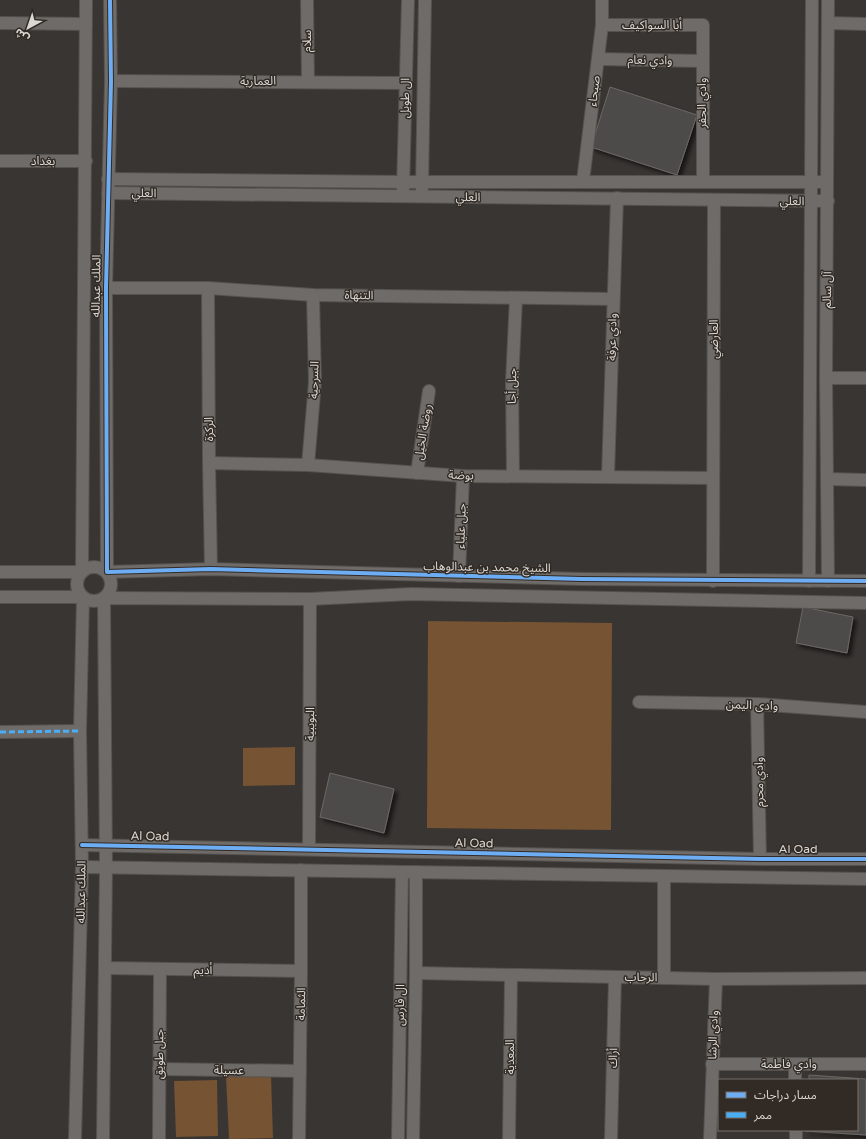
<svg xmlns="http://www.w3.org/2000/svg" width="866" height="1139" viewBox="0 0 866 1139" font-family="'Varela Round','Noto Sans Arabic',sans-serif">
  <defs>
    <filter id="shadow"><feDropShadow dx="3.5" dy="3.5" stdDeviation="2" flood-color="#0009"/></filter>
  </defs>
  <rect width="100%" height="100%" fill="#393532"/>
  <g fill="#755333">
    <path d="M428,621l184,2 -1,207 -184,-2z"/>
    <path d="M295,747v38l-52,1v-38z"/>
    <path d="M271,1076l2,62 -44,1 -3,-62z"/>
    <path d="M217,1080l1,56 -42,1 -2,-56z"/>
  </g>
  <g fill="#4e4b48" stroke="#6b6865" filter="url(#shadow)">
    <path d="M610,87l87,28 -20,60 -86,-28z"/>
    <path d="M803,607l50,10 -6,36 -51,-10z"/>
    <path d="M330,773l64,16 -10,44 -64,-16z"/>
    <path d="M809,1075l57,4v56l-61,-4 52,-1v-50h-48z"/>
  </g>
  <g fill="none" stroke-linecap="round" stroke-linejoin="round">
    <defs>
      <g id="minor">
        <path d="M110,0l1,81 -5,207 1,284 104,-3 370,10 285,2"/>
        <path d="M307,0l1,81"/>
        <path d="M0,23l86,1"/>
        <path d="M828,23l38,1"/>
        <path d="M602,25h101v157"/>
        <path d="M598,59l104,2"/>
        <path d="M111,81l294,2"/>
        <path d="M0,161h86"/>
        <path d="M108,179l295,3h424"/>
        <path d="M583,181l19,-156v-25"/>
        <path d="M403,189l5,-189"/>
        <path d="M422,189l3,-189"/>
        <path d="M108,193l720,8"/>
        <path d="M106,288h102l105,7 300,4"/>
        <path d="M208,288l1,175 2,106"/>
        <path d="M826,378h40"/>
        <path d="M209,463l99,2 155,11 250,2"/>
        <path d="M308,465l7,-83 -2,-87"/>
        <path d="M417,473l12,-82"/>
        <path d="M513,475l-1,-93 4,-84"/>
        <path d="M608,476l9,-278"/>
        <path d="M827,479l39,1"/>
        <circle cx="94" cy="584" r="17"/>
        <path d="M0,572h82l4,-572"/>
        <path d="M459,576l4,-100"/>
        <path d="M713,581l1,-381"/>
        <path d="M809,581l3,-581"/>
        <path d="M828,581l-2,-203 2,-378"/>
        <path d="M0,597h83l-3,134 2,136 -7,272"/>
        <path d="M639,702l118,2 109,8"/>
        <path d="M757,704l3,155"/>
        <path d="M0,732l80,-1"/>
        <path d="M82,845l678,14h106"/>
        <path d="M309,849l1,-250"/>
        <path d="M82,867l784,12"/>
        <path d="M105,968l196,3"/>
        <path d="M416,973l300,6 150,-1"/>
        <path d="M664,978v-102"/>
        <path d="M712,1064h154"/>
        <path d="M795,1064v16"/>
        <path d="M159,1069l141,2"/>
        <path d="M796,1130v9"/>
        <path d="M103,1139l3,-272 -2,-269 206,1 101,-5 455,9"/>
        <path d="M159,1139l1,-169"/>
        <path d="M299,1139l2,-168v-101"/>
        <path d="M398,1139l4,-267"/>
        <path d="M413,1139l3,-166v-101"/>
        <path d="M509,1139l2,-164"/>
        <path d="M611,1139l4,-162"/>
        <path d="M710,1139l6,-160"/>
      </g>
    </defs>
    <use href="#minor" stroke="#55524f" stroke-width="14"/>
    <use href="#minor" stroke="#6f6b69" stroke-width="12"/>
    <path stroke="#49aef6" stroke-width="3" stroke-dasharray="6 3" stroke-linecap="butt" d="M0,732l80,-1"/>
    <defs>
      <g id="cycleway">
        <path d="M110,0l1,81 -5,207 1,284 104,-3 370,10 285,2"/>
        <path d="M82,845l678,14h106"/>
      </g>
    </defs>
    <use href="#cycleway" stroke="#322b25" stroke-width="6"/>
    <use href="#cycleway" stroke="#6dadf4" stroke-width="4"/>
  </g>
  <g text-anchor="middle" stroke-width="3" stroke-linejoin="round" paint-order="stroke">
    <g font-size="12" fill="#dcd8d4" stroke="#322b25">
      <text x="652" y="29">أبا السواكيف</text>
      <text transform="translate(307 41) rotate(-90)" y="4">سلام</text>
      <text transform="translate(650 60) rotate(1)" y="4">وادي نعام</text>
      <text x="258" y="85">العمارية</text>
      <text transform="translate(594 91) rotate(-83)" y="4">صبحاء</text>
      <text transform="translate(405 98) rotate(-89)" y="4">ال طويل</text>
      <text transform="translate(702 103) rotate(-90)" y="4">وادي الحفر</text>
      <text x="43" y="165">بغداد</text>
      <text transform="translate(144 193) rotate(1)" y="4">العلي</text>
      <text transform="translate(468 197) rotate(1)" y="4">العلي</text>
      <text transform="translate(792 201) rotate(1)" y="4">العلي</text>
      <text transform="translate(96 286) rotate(-89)" y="4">الملك عبدالله</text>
      <text transform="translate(827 290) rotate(-89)" y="4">آل سالم</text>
      <text transform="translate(359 295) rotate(1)" y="4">التنهاة</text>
      <text transform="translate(612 337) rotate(-89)" y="4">وادي عرفة</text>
      <text transform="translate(714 339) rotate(-90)" y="4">العارضي</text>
      <text transform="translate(314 380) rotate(-88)" y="4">السرحية</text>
      <text transform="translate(512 386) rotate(-89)" y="4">جبل أجا</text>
      <text transform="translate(209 429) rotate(-90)" y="4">الركزة</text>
      <text transform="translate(423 432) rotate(-81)" y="4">روضة الخيل</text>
      <text transform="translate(461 475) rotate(2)" y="4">بوضة</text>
      <text transform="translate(461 526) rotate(-88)" y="4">جبل علياء</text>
      <text transform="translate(487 567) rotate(1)" y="4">الشيخ محمد بن عبدالوهاب</text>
      <text transform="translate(752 705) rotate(2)" y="4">وادى اليمن</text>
      <text transform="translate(310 724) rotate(-89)" y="4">البويبية</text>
      <text transform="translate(759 782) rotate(-91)" y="4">وادي محرم</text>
      <text transform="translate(150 836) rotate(1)" y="4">Al Oad</text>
      <text transform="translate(474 843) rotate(1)" y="4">Al Oad</text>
      <text x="798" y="853">Al Oad</text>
      <text transform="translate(81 892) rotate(-89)" y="4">الملك عبدالله</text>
      <text x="203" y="974">أديم</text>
      <text transform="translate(641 977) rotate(1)" y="4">الرحاب</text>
      <text transform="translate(301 1004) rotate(-89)" y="4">الثمامة</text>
      <text transform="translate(400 1005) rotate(-89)" y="4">ال فارس</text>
      <text transform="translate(713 1035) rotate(-88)" y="4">وادي الرشا</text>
      <text transform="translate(159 1054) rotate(-89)" y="4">جبل طويق</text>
      <text transform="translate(510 1057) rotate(-90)" y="4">المعدية</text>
      <text transform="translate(613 1058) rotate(-89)" y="4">أراك</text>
      <text x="789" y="1068">وادي فاطمة</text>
      <text transform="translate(229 1070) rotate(1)" y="4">عسيلة</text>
    </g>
  </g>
  <rect x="718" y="1079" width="140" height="52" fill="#322b25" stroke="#76706b"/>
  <rect x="726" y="1092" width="20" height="6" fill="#6dadf4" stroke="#76706b"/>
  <text x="754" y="1099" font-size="12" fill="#dcd8d4">مسار دراجات</text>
  <rect x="726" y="1112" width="20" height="6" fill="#49aef6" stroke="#76706b"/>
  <text x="754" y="1119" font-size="12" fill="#dcd8d4">ممر</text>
  <g transform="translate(28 28) rotate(220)" stroke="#322b25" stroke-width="3" paint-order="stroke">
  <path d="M0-3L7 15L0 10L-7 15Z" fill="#dcd8d4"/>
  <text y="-6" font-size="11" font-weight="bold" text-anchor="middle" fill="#dcd8d4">ش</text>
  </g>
</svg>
